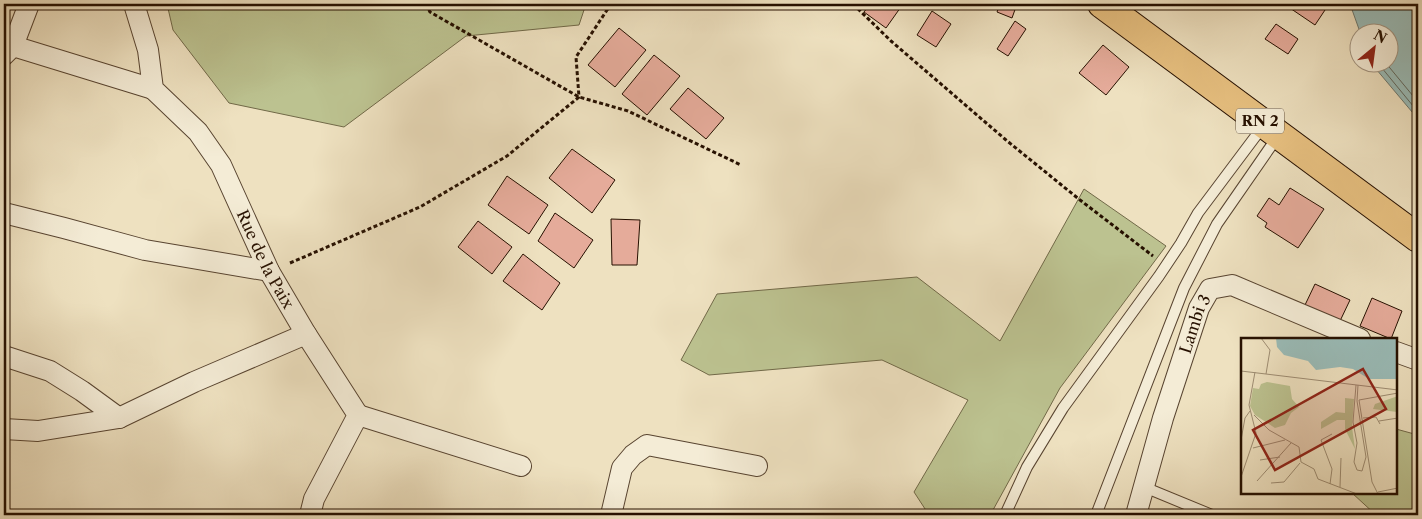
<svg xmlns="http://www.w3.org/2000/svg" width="1422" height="519" viewBox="0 0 1422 519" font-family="'Libre Caslon Text',serif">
  <rect width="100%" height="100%" fill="#eee1c0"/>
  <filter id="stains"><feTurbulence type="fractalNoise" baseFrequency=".004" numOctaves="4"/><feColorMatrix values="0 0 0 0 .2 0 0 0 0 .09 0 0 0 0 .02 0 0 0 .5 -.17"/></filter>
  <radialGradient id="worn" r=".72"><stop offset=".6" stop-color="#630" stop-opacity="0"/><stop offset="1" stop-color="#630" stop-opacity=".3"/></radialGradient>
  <g fill="#bcc290" stroke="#716948">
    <path d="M167,4h419l-7,21 -113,11 -122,91 -115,-24 -56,-73z"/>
    <path d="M1084,189l82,57 -106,142 -67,122 -1,5h-63l-15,-23 54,-92 -86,-40 -173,15 -28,-15 36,-66 200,-17 83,64z"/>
    <path d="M1396,429l22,6v80h-42l-24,-22h44z"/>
  </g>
  <path fill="#9abcb8" stroke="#6c776e" d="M1350,4h68v115l-47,-56 19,-1v-30h-30z"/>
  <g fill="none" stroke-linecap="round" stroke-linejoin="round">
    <g stroke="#60665c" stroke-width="1">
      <path d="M1377,62l41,50"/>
      <path d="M1385,62l33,40"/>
    </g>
  </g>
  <g fill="#e5ab9a" stroke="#261000">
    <path d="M870,4h33l-17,24 -22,-16z"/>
    <path d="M962,4h15v4l-16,-2z"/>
    <path d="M1000,4h17l-5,14 -15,-6z"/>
    <path d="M1140,4h12l-3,5z"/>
    <path d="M1284,4h45l-14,21z"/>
    <path d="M932,11l19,13 -15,23 -19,-12z"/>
    <path d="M1015,21l11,8 -18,27 -11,-7z"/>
    <path d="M1276,24l22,15 -10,15 -23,-15z"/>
    <path d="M619,28l27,22 -31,37 -27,-22z"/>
    <path d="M1103,45l26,22 -23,28 -27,-22z"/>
    <path d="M654,55l26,21 -33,39 -25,-21z"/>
    <path d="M688,88l36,30 -18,21 -36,-30z"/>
    <path d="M572,149l43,31 -23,33 -43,-35z"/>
    <path d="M507,176l41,29 -19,29 -41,-29z"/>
    <path d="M1290,188l34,21 -26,39 -33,-21 2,-4 -10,-7 12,-18 10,7z"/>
    <path d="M555,213l38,27 -19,28 -36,-27z"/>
    <path d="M611,219l29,1 -3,45h-25z"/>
    <path d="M478,221l34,26 -20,27 -34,-27z"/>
    <path d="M523,254l37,29 -18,27 -39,-29z"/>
    <path d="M1315,284l35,16 -10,21 -35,-16z"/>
    <path d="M1372,298l30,13 -11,28 -31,-13z"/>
  </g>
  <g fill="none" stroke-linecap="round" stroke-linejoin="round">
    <defs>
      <g id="lane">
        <path d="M1144,487l68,28"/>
        <path d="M1005,515l22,-48 36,-59 96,-132 22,-33 17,-30 66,-88"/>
        <path d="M1096,515l88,-227 33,-64 61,-88"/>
      </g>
      <g id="street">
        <path id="s1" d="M134,4l14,46 5,39 45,43 23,33 48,106 37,63 52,81 -44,84 -4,16"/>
        <path d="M13,46l140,43"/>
        <path d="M4,55l9,-9 16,-42"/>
        <path d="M4,213l60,15 81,22 124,21"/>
        <path d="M1396,352l22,8"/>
        <path d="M4,356l46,15 32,20 37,27"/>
        <path d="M358,415l163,51"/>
        <path d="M4,429l34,2 81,-13 75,-36 112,-48"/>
        <path d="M611,515l11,-47 11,-13 14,-10 110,21"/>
        <path id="s2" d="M1136,515l27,-97 36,-110 11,-19 22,-4 128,54"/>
      </g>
      <path id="primary" d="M1102,4l316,234"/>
    </defs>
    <use href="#lane" stroke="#584430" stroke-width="12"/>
    <use href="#street" stroke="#584430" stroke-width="22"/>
    <use href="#primary" stroke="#261000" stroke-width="30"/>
    <g stroke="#261000" stroke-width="3" stroke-dasharray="4 2.5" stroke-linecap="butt">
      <path d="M426,4l4,8 149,85 49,14 113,54"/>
      <path d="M853,4l38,37 115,99 74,60 73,56"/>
      <path d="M290,263l130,-56 87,-51 72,-59 -3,-40 35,-53"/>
    </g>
    <use href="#lane" stroke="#f4ecd6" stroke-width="10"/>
    <use href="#street" stroke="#f4ecd6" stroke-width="20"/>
    <use href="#primary" stroke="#e7c080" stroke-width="28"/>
  </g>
  <g text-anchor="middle" stroke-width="4" stroke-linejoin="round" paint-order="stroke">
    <rect fill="#f4ecd6" stroke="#645240" stroke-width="1" x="1236" y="108.5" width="48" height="25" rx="4"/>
    <g font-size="15" font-weight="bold" fill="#261000">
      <text x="1260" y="126">RN 2</text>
    </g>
    <g font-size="16" fill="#261000" stroke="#f4ecd6">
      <text dy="6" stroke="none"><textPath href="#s1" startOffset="294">Rue de la Paix</textPath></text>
      <text dy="6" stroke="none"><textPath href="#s2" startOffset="200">Lambi 3</textPath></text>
    </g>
  </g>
  <g transform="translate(1241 338)">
    <rect width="156" height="156" fill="#eee1c0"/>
    <path d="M26,44l23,4 2,13 7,8 -8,6 -6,12 -10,3 -20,-13 -5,-9 3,-18 6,1 2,-5zM157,58l-1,16 -24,-3 2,-5zM104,60l9,1 -2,28 3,22 -10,-20v-9h-8l-16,9v-7l15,-10 9,1z" fill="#bcc290"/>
    <path d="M35,0h121v41h-28l-16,-10 -13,-2 -24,3 -8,-9 -24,-6 -7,-8z" fill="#9abcb8"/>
    <path fill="none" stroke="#9e8d73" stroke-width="1" d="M20,0l9,12 -4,24M0,33l157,19M115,47l-3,37 4,21 -3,19 3,8 5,1 4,-14 -9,-56 1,-16M13,77l15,15 30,17 2,15 13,7 4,10 39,15M122,80l13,-1 4,7M138,83l19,-3M0,102l4,-22 5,-7M12,110l32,-8M19,122l20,-3M0,139l15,-44 -7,-28 6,-33M16,143l34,-38M30,145l13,-1 16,-19M89,146l2,-15 -11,-29 11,-6M99,149l1,-29M137,154l20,-4M137,156l-6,-12 -13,-82 39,-7"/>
    <path fill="#8f2418" fill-opacity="0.15" stroke="#8f2418" stroke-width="2.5" d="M122,31l23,40 -111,61 -22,-40z"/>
    <rect width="156" height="156" fill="none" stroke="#261000" stroke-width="2.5"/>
  </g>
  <rect width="1422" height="519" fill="none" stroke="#eee1c0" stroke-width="20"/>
  <rect x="5" y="5" width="1412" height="509" fill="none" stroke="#261000" stroke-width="2.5"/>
  <rect x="10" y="10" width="1402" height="499" fill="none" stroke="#261000"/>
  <g transform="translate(1374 48) rotate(29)"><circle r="24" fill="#f4ecd6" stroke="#a29480"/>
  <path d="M0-4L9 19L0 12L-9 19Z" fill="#8f2418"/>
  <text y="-8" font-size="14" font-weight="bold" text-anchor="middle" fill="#261000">N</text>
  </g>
  <rect width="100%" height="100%" filter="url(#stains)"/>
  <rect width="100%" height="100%" fill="url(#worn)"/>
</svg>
